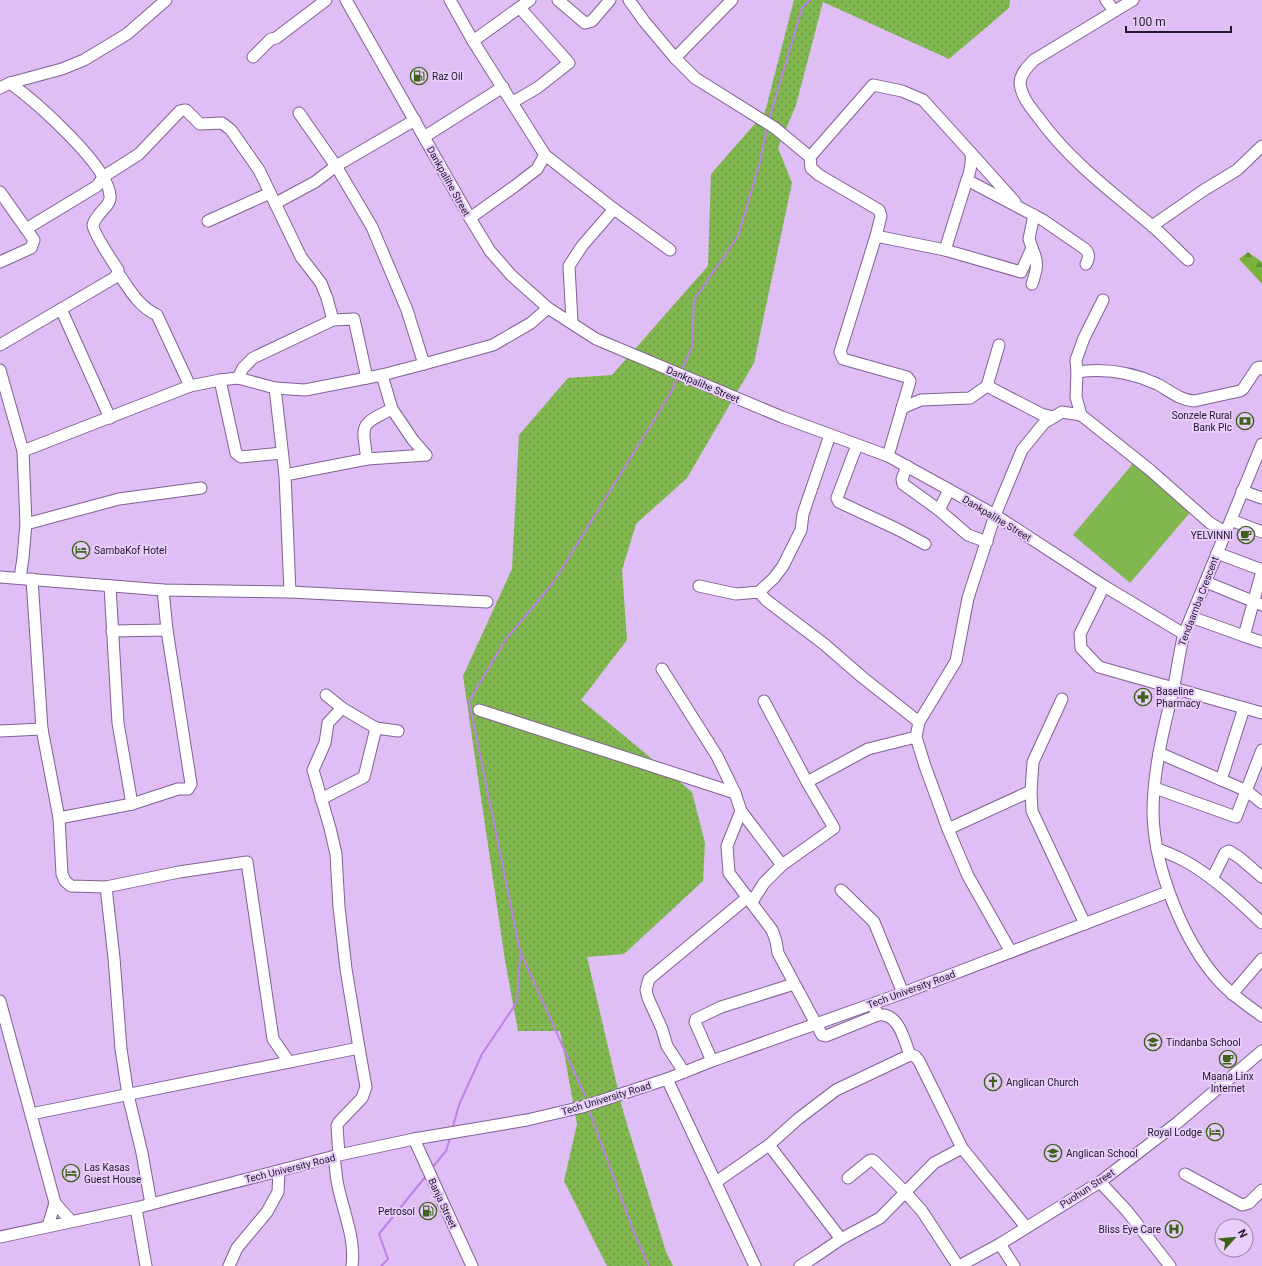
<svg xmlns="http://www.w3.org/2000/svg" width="1262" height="1266" viewBox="0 0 1262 1266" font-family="Roboto,sans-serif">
  <defs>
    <pattern id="grass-dots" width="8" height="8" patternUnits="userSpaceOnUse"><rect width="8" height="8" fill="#81b74f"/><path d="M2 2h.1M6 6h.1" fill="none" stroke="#699442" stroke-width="1.8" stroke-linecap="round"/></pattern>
    <pattern id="forest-firs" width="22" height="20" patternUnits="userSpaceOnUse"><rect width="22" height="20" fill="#79b33e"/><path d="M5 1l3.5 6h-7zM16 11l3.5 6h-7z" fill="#639134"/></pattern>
  </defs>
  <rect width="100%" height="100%" fill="#dfbdf5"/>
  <path fill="url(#grass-dots)" d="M794,0h216l-1,8 -60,51 -126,-57 -27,103 -18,43 14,35 -38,180 -67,115 -51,46 -14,46 5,70 -46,60 111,92 13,51 -2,38 -79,73 -37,3 36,154 43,141 7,14h-66l-43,-85 13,-57 -17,-93h-42l-13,-71 -42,-284 49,-107 7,-134 49,-57 44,-3 96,-109 3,-92 54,-62z"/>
  <path fill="url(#forest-firs)" d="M1248,252l14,10v22l-23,-25z"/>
  <path fill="#81b74f" d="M1135,461l58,48 -63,74 -57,-48z"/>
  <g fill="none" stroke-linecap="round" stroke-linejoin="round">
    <g stroke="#c180e8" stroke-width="2">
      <path d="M769,120l33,-112 8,-8"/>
      <path d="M681,371l11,-24 2,-47 44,-64 21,-71 8,-37"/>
      <path d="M585,1096l-65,-145 -51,-250 37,-62 47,-56 117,-189 8,-17"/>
      <path d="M590,1113l45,122 14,31"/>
      <path d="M452,1130l7,-25 23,-51 35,-52 3,-49"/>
      <path d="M431,1169l15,-18 4,-13"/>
      <path d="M381,1266l7,-7 -9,-25 47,-58"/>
    </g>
    <defs>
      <g id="minor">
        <path d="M346,0l124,218 20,33 21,24 37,33 48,31 186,78 106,39 107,59 109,71 80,48"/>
        <path d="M450,0l23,41 72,114 69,54 56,41"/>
        <path d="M558,0l27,23 7,-2 18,-21"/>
        <path d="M629,0l15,21 31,37 20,20 80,50 35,29 1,11 8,7 60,35 2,6 -5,20 -36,116 3,7 64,18 3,4 -22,75"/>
        <path d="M1106,0l8,11"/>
        <path d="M1133,0l-99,60c-6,6 -14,14 -14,23 1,13 10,24 18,34 31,43 72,74 112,107 13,11 25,24 38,36"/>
        <path d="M473,41l57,-41"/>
        <path d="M253,57l18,-18 5,-1 50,-38"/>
        <path d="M675,58l57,-58"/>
        <path d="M10,83c25,18 99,83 100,113 1,6 -5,12 -9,16 -3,4 -7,8 -8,13 0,8 20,37 25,45v3c12,17 20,33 39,42l33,71"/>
        <path d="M0,88l10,-5 52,-14 22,-9 43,-26 39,-34"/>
        <path d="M513,102l24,-14 32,-25 -49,-55"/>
        <path d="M299,113l37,53 36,61 35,83 17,54"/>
        <path d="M424,137l79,-50"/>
        <path d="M971,153l44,49"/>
        <path d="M810,157l63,-72 29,6 21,9 48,53c1,10 0,17 -4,27l-22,70 -69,-14"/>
        <path d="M967,180l76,40 42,29c5,5 4,9 1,15"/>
        <path d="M0,192l34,48 -3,8 -31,14"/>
        <path d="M276,203l39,-21 21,-16 79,-46"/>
        <path d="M470,218l45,-32 22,-17 8,-14"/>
        <path d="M208,221l62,-28"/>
        <path d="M1152,226l52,-36 33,-20 25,-24"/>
        <path d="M26,229l71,-43 6,-9 36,-23 41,-43 4,-1h2l14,14 22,-1 9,7 28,40 42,87 20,26 6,15 6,22"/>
        <path d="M1032,248c7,15 5,21 0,36"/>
        <path d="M945,250l76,22 11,-24 -3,-9 5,-24"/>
        <path d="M1103,300l-19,38 -8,22 1,12c28,-4 54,0 80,12 12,6 22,16 37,17l46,-10 3,-2 14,-21 3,-1 2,2"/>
        <path d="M61,309l49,109"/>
        <path d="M572,322l-3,-56 13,-20 32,-37"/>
        <path d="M0,345l114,-67 4,-5"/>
        <path d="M0,370l23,81 3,73 -3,34 -3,20"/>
        <path d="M1077,372l-1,25 5,18 69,55 60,53 15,9"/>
        <path d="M238,378l5,-10 10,-10 80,-38 21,-1 13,59"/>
        <path d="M220,380l16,73 5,4 41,-4"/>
        <path d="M987,386l12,-41"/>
        <path d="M275,388l10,87 5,117"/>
        <path d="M902,408l19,-8 49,-2 17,-12 54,28 12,3"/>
        <path d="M392,409l21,31 13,15"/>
        <path d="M1262,444l-78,190c-5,19 -7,38 -11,57 -10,40 -20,81 -20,122 1,54 30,129 67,169 13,14 27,23 42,34"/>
        <path d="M857,445l-20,53 2,4 58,27 28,15"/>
        <path d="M23,451l167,-65 30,-6 18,-2 37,10 30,2 77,-15 42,-11 69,-19 38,-22 17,-15"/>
        <path d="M367,459c-5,-35 -8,-34 25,-50l-10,-34"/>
        <path d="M907,466l-5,13 1,5 36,26 29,25 19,7"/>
        <path d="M285,475l82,-16 59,-4"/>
        <path d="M1242,491l20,7"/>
        <path d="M939,510l10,-20"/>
        <path d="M1231,520l31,12"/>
        <path d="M26,524l93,-25 82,-11"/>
        <path d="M1217,553l45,17"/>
        <path d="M0,577l163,13 127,2 197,10"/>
        <path d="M32,579l10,150 17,89 3,56 3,7 6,5 35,1 73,-15 68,-10 26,177 16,23"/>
        <path d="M1206,582l56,23"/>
        <path d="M110,586l8,137 14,81"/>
        <path d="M699,586l37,8 23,-2 15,-14 9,-12 18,-36 2,-16 27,-79"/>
        <path d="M1104,586l-24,48 1,14 18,19 163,46"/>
        <path d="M759,592l7,8 58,44 38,33 57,45"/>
        <path d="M1191,617l53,19 18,-65"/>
        <path d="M112,631l55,-1"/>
        <path d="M1244,636l18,6"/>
        <path d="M662,669l55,87 18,37"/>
        <path d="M326,695l16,13 34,20"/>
        <path d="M479,710l256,83 6,18 -14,35 2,27 43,57 4,11 2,12 44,82 4,1 52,-21"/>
        <path d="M0,731l42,-2"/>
        <path d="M1159,753l88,38 15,12"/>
        <path d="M1221,780l23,-72"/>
        <path d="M807,782l61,-33 48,-12"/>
        <path d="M1155,788l81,29 26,-67"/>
        <path d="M1031,791l2,-29 29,-63"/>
        <path d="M321,799l43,-22 12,-49 22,3"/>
        <path d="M741,811l41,54"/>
        <path d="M59,818l73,-14 46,-15h10l3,-5 -24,-154 -4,-40"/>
        <path d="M948,829l83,-38 1,20 53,113"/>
        <path d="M1157,849c9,3 18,7 26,11 27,14 56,41 79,63"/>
        <path d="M1212,879l13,-26 4,-2 11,7 22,19"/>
        <path d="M106,887l8,71 7,91 7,46 14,58 9,51"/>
        <path d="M841,890l33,32 29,71"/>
        <path d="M752,902l12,-19 18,-18 52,-37 -27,-46 -43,-81"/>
        <path d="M1011,952l-43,-76 -20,-47 -23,-63 -9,-29 3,-15 37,-61 12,-63 27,-83 27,-65 22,-27 18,-11 19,3"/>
        <path d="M1232,994l30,-35"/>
        <path d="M0,1001l55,202 16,18"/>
        <path d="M875,1009l3,6c21,-3 26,25 32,40"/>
        <path d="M712,1061l-17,-39 1,-3 25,-12 73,-23"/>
        <path d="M684,1072l-17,-26 -5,-17 -14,-31 -2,-8 3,-11 99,-82"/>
        <path d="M667,1079l88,187"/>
        <path d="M31,1114l328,-66"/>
        <path d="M414,1139l58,127"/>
        <path d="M769,1145l72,94"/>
        <path d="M339,1155l-2,-29 2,-4 23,-24 4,-11 -7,-39 -13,-79 -7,-62 -3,-53 -6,-26 -17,-58 12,-27 3,-20 14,-15"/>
        <path d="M334,1156c1,8 2,17 3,25 5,28 19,57 15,85"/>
        <path d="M1185,1174l57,31 7,-2 13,-13"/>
        <path d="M848,1178l21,-17 3,-1 2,1 32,32 16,18 36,55"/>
        <path d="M716,1182l53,-37 29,-26 38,-29 74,-35 5,1 4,5 43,87"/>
        <path d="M1100,1182l27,29 43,55"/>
        <path d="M136,1208l10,58"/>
        <path d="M48,1226l7,-23"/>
        <path d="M0,1237l136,-29 203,-53 75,-16 113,-19 55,-13 85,-28 45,-18 191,-68 265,-101"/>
        <path d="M1000,1244l14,22"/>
        <path d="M229,1266l8,-18 30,-36 11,-20 1,-21"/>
        <path d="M800,1266l13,-8 28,-19 39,-21 54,-55 28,-15 64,79"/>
        <path d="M959,1266l41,-22 100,-62 77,-59 85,-72"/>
      </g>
    </defs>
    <use href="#minor" stroke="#806193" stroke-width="13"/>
    <use href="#minor" stroke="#fff" stroke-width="11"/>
  </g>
  <defs>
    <symbol id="fuel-ring" viewBox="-11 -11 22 22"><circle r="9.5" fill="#e8cefa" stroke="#3f621a" stroke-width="1.5"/><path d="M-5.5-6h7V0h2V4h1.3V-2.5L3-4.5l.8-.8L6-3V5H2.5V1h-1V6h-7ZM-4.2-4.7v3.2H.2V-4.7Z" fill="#3f621a"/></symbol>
    <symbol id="bank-ring" viewBox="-11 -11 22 22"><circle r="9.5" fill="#e8cefa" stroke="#3f621a" stroke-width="1.5"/><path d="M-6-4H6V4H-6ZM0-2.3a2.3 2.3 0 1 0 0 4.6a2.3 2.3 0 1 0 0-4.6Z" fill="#3f621a"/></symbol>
    <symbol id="cafe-ring" viewBox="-11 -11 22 22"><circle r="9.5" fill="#e8cefa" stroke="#3f621a" stroke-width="1.5"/><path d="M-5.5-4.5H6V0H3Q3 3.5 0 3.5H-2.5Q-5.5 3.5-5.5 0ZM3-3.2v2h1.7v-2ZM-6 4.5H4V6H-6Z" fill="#3f621a"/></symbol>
    <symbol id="hotel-ring" viewBox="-11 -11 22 22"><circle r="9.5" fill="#e8cefa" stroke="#3f621a" stroke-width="1.5"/><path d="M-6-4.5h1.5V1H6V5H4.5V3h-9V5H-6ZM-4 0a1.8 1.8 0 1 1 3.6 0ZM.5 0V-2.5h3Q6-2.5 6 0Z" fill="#3f621a"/></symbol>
    <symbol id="pharmacy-ring" viewBox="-11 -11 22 22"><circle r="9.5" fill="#e8cefa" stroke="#3f621a" stroke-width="1.5"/><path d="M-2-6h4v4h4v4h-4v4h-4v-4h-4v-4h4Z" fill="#3f621a"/></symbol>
    <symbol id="school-ring" viewBox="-11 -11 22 22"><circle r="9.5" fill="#e8cefa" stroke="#3f621a" stroke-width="1.5"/><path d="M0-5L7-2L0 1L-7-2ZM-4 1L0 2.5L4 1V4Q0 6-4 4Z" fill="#3f621a"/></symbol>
    <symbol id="church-ring" viewBox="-11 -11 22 22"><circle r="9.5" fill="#e8cefa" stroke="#3f621a" stroke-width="1.5"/><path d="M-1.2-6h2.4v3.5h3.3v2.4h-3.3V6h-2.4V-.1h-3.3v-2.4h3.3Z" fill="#3f621a"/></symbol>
    <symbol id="hospital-ring" viewBox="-11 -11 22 22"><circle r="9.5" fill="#e8cefa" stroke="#3f621a" stroke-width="1.5"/><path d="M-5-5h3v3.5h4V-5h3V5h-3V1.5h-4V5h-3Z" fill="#3f621a"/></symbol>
  </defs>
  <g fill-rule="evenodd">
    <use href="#fuel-ring" x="409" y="66" width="20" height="20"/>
    <use href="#bank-ring" x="1235" y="411" width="20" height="20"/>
    <use href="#cafe-ring" x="1236" y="525" width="20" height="20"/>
    <use href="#hotel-ring" x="71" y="540" width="20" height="20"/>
    <use href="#pharmacy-ring" x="1133" y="687" width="20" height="20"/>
    <use href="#school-ring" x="1143" y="1032" width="20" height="20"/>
    <use href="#cafe-ring" x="1218" y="1049" width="20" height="20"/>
    <use href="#church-ring" x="983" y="1072" width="20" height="20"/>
    <use href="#hotel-ring" x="1205" y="1122" width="20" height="20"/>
    <use href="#school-ring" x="1043" y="1143" width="20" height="20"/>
    <use href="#hotel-ring" x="61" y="1163" width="20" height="20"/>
    <use href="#fuel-ring" x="418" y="1201" width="20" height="20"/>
    <use href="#hospital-ring" x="1164" y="1219" width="20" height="20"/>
  </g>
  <g text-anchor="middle" stroke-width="4" stroke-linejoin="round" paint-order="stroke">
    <g font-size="10" fill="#23172b" stroke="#e8cefa" text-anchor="start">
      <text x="432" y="80">Raz Oil</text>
      <text x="1232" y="419" text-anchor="end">Sonzele Rural<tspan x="1232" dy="12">Bank Plc</tspan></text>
      <text x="1233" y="539" text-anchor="end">YELVINNI</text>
      <text x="94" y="554">SambaKof Hotel</text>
      <text x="1156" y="695">Baseline<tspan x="1156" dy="12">Pharmacy</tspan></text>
      <text x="1166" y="1046">Tindanba School</text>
      <text x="1228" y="1080" text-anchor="middle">Maana Linx<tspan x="1228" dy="12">Internet</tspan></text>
      <text x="1006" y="1086">Anglican Church</text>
      <text x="1202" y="1136" text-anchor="end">Royal Lodge</text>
      <text x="1066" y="1157">Anglican School</text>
      <text x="84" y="1171">Las Kasas<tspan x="84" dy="12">Guest House</tspan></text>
      <text x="415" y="1215" text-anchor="end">Petrosol</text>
      <text x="1161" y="1233" text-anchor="end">Bliss Eye Care</text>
    </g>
    <g font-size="10" fill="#23172b" stroke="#e8cefa">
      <text transform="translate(449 181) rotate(61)" y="4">Dankpalihe Street</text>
      <text transform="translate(703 384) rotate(23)" y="4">Dankpalihe Street</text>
      <text transform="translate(997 518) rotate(31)" y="4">Dankpalihe Street</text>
      <text transform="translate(1198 601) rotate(-69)" y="4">Tendaamba Crescent</text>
      <text transform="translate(911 989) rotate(-20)" y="4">Tech University Road</text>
      <text transform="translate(606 1098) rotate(-17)" y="4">Tech University Road</text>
      <text transform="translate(290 1168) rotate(-14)" y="4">Tech University Road</text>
      <text transform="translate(1087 1188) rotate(-33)" y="4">Puohun Street</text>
      <text transform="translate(443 1203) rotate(65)" y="4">Banja Street</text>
    </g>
  </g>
  <g transform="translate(1234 1238) rotate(63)"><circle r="19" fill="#e8cefa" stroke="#9985a7"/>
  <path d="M0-3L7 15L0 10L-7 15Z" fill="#3f621a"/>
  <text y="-6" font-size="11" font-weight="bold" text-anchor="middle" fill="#23172b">N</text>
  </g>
  <path d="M1126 26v6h105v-6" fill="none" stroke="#23172b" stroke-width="2"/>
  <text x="1132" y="26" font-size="12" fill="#23172b" stroke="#e8cefa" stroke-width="3" paint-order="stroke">100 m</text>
</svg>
